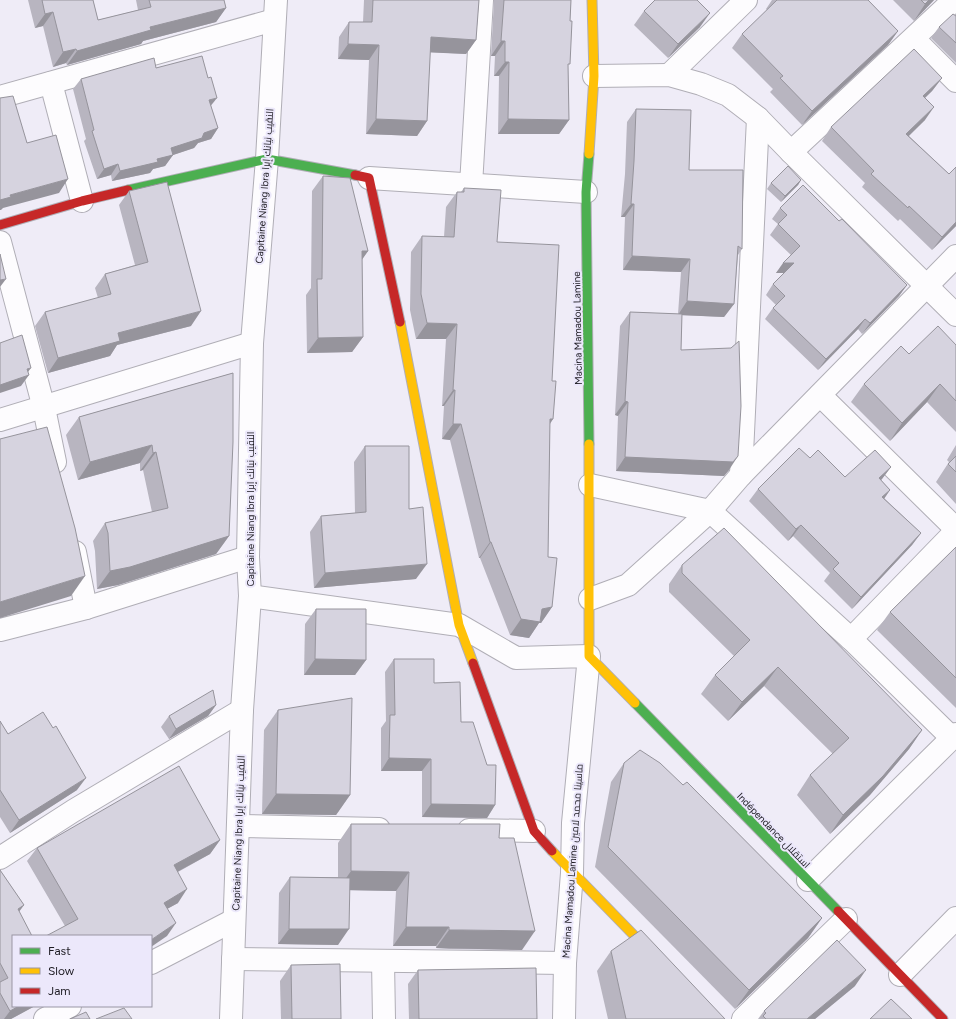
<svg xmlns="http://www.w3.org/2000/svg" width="956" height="1019" viewBox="0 0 956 1019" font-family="Figtree,Cairo,sans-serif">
  <rect width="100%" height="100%" fill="#efecf7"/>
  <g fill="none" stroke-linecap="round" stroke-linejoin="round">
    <defs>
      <g id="street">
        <path d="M914,39l42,42"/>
        <path d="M669,75l77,-75"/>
        <path d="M594,76l75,-1 32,9 27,11 30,23 33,34 165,163"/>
        <path d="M51,83l31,118"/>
        <path d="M0,97l274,-77"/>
        <path d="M791,152l163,-152"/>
        <path d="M369,178l217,14"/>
        <path d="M471,185l11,-185"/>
        <path d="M0,242l44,166 11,54"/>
        <path d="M820,395l136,134"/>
        <path d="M0,420l252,-77"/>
        <path d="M741,475l17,-357"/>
        <path d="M590,485l120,26 31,-36 215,-219"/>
        <path d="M75,552l11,56"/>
        <path d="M250,596l209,29 57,33 73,-2 -16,167 -1,50 -7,90 -1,56"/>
        <path d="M590,599l38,-14 82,-74 141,128 101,99"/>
        <path d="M0,630l86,-22 162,-51"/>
        <path d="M851,639l105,-108"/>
        <path d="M239,826l140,3"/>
        <path d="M469,830l65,1"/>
        <path d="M0,858l73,-47 169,-101"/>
        <path d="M808,880l148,-146"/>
        <path d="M233,959l332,4"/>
        <path d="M383,961l1,58"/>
        <path d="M151,963l83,-43"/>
        <path d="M900,975l56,-57"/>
        <path d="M45,1019l25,-13"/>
        <path d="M231,1019l11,-309 8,-114 -2,-39 4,-214 15,-184 9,-159"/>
        <path d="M743,1019l103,-100"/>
      </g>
      <g id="fast">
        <path d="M589,154l-3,38 3,252"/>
        <path d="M128,190l139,-31 88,16"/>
        <path d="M635,703l203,208"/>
      </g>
      <g id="slow">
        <path d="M589,154l5,-78 -2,-76"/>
        <path d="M400,322l59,303 14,38"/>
        <path d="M589,444v212l46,47"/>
        <path d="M552,851l103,106"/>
      </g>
      <g id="jam">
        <path d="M355,175l14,3 31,144"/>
        <path d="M0,225l82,-24 46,-11"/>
        <path d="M473,663l61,168 18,20"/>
        <path d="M838,911l105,108"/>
      </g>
    </defs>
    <use href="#street" stroke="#b0aeb6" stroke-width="24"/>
    <use href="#fast" stroke="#b0aeb6" stroke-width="11"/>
    <use href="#slow" stroke="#b0aeb6" stroke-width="11"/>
    <use href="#jam" stroke="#b0aeb6" stroke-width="11"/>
    <use href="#street" stroke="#fdfcfe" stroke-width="22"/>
    <use href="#fast" stroke="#4caf50" stroke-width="9"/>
    <use href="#slow" stroke="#ffc107" stroke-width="9"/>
    <use href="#jam" stroke="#c62828" stroke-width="9"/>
  </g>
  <g fill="#b8b5c0">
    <path d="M28,0h65l5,20 40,-10 -2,-10h88l2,8 -10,14 -73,19 -2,3 -74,21 -1,-2 -13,4 -10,-41 -8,2z"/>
    <path d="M364,0h115l-3,40 -10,14 -36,-2 -3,69 -10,15 -51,-2 3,-74 -31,-1 1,-22 10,-15h14z"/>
    <path d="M494,0h77l-3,67 1,53 -10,14h-61l1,-58h-5l1,-20h-4z"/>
    <path d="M772,0h96l30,31 -10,14 -86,80 -32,-33 3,-3 -41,-41 10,-14 25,-24 -1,-1z"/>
    <path d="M893,0h41l-20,21z"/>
    <path d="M644,11l56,16 -32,31 -34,-33z"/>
    <path d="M956,16v47l-25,-25 8,-11z"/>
    <path d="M156,68l55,38 7,22 -7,11 -13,4 -4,5 -21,7 -8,11 -12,3 -3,4 -38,8 -1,-6 -14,4 -13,-38 2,-2 -13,-50 8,-10z"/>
    <path d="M942,78l-10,13 -7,7v22l-16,16 40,38 7,-7v59l-24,24 -32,-31 -2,2 -36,-34 3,-4 -43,-42 9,-14z"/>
    <path d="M636,109l53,61 53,79 -4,6 -4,49 -10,13 -42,-2 -1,35 48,120 -5,6 -108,-5 2,-55 -3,-1 5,-89 10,-14 48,2 3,-42 -58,-2 2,-53h-4l4,-43 2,-52z"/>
    <path d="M323,176l45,75 -6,8 1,78 -11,15 -45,1 -1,-58 5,-7 1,-97z"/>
    <path d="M801,180l-3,5 -17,17 -14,-13 4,-6z"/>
    <path d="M464,188l33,54 55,139 1,38 -3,5 -2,133 4,50 -11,16h-2l-10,15 -19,-3 -30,-77h-1l-29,-118 -8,-1 2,-33h-2l4,-67h-30l-6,-29 1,-58 11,-16 22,1 2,-30 11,-15h4z"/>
    <path d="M129,191l62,135 -74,19 -7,11 -62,17 -13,-47 10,-14 53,-14 -3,-10 10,-14 30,-9 -16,-60z"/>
    <path d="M780,208l59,13 68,64 -8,11 -37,38 -4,-5 -40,41 -53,-51 8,-11 3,-3 -10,-10 7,-11 11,-11h-8l15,-18 -21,-20 8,-11 -6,-5z"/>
    <path d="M956,345v87l-29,-30 -37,39 -39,-39 13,-18 45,-30z"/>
    <path d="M233,373l-4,163 -13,18 -98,31 -21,4 -2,-38 -2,-10 12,-18 47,-11 -9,-42 -3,1v-8l-62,17 -12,-45 13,-18z"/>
    <path d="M956,445v59l-20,-22 13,-20 -2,-2z"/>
    <path d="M365,446l44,63 7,70 -102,9 -4,-56 11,-16 34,-3 -1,-51z"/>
    <path d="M810,458l35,19 46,-10 -10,13 9,10 -6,8 37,35 -9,12 -60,64 -28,-28 6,-8 -37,-37 -5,5 -39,-40 9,-12z"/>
    <path d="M956,547v161l-79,-78 13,-18z"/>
    <path d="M682,565l240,165 -13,19 -39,46 -40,39 -33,-39 13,-20 23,-21 -69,-68 -36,35 -27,-27 14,-19 19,-19 -65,-64v-8z"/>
    <path d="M316,609l50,51 -11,15h-51l1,-51z"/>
    <path d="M394,659l40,24 27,39 34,83 -8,13 -65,-1v-46h-41v-43l5,-7 -1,-49z"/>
    <path d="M216,705l-8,11 -39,23 -8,-12 8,-11z"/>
    <path d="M278,710l72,85 -14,20 -74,-1 2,-84z"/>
    <path d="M0,721l8,13 69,56 -67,43 -10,-16z"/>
    <path d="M624,763l59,22 139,133 -14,20 -73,71 -140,-142 16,-85z"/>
    <path d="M351,824l148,14 23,112 -73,-1 -13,-1v-2h-43l3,-55 -46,-1 -12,55 -60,-1 1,-51 11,-16h48v-34z"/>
    <path d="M220,840l-10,14 -32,18v31l-11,6v27l-102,-10 -38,-65 10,-13z"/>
    <path d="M0,870l24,35 -5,7 -6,94h22l-24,13h-11z"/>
    <path d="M611,951l114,68h-117l-11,-48z"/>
    <path d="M291,965l50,54h-60l-1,-38z"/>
    <path d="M418,970l119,49h-128l-1,-35z"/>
    <path d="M855,986l-40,33h-57l6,-8z"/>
  </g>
  <g fill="#96949c">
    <path d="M929,0h5l-20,21 11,-17z"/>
    <path d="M226,8l-10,14 -73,19 -2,3 -74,21 10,-14 73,-24z"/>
    <path d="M53,12l-10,14 -8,2 10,-14z"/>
    <path d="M710,13l-10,14 -32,31 10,-14z"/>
    <path d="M898,31l-10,14 -86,80 10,-14z"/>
    <path d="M431,37l45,3 -10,14 -45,-2z"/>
    <path d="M501,41h4l-10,15h-4z"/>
    <path d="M348,44l31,1 -10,15 -31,-1z"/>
    <path d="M76,49l-10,14 -13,4 10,-15z"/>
    <path d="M505,62h4l-10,14h-5z"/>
    <path d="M942,78l-10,13 -19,18 10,-13z"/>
    <path d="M217,98l-8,10v-8z"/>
    <path d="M934,107l-9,13 -28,27 9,-13z"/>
    <path d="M376,119l51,2 -10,15 -51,-2z"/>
    <path d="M508,119l61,1 -10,14h-61z"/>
    <path d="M218,128l-7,11 -13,4 -4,5 -21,7 -8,11 -12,3 -3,4 -38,8 8,-10 37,-12 14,-11 33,-15z"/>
    <path d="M118,164l-7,11 -14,4 7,-10z"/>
    <path d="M68,179l-9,14 -56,15 -2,2h-1v-10l10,-5z"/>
    <path d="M801,180l-3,5 -17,17 4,-6z"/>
    <path d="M631,204h3l-9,13h-4z"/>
    <path d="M956,222v4l-24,24 10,-13z"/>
    <path d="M362,251h6l-11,16z"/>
    <path d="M632,256l58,3 -9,13 -58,-2z"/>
    <path d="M783,263h11l-8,10h-10z"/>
    <path d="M6,279l-6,8v-7z"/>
    <path d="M907,285l-8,11 -37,38 8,-11z"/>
    <path d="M687,301l47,3 -10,13 -46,-2z"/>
    <path d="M201,311l-10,15 -74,19 -7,11 -62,17 10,-15 60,-25z"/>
    <path d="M865,319l-7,10 -40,41 8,-11z"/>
    <path d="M427,323l30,1 -11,15h-30z"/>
    <path d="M363,337l-11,15 -45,1 11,-15z"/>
    <path d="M31,368l-6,8 4,-1 -8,11 -21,7v-8l27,-16z"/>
    <path d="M940,384l-13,18 -37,39 12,-18z"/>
    <path d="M453,390h2l-11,16h-2z"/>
    <path d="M625,401l3,1 -10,14 -3,-1z"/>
    <path d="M550,419h3l-11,16z"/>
    <path d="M453,424h8l-11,16 -8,-1z"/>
    <path d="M152,445l-12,18 -62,17 12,-18z"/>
    <path d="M156,452l-13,18 -3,1 13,-18z"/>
    <path d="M738,456l-9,14 -5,6 -108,-5 9,-14z"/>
    <path d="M891,467l-9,12 -11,11 8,-12z"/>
    <path d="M890,490l-8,12v-5z"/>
    <path d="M801,525l-8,11 -5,5 8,-12z"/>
    <path d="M921,533l-9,12 -60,64 9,-12z"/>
    <path d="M229,536l-13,18 -98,31 -21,4 13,-18z"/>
    <path d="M490,542h1l-11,16h-1z"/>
    <path d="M427,564l-11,15 -102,9 11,-15z"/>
    <path d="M85,576l-14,20 -71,22v-16z"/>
    <path d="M552,607l-11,16h-2l-10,15 -19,-3 11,-16 21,-10z"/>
    <path d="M315,659l51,1 -11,15h-51z"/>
    <path d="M778,667l-14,19 -36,35 14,-19z"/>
    <path d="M216,705l-8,11 -39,23 7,-10z"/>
    <path d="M922,730l-13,19 -39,46 -40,39 13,-19z"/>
    <path d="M389,758l42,1 -9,12h-41z"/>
    <path d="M86,778l-9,12 -67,43 9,-13z"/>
    <path d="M276,794l74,1 -14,20 -74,-1z"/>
    <path d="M431,804l64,1 -8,13 -65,-1z"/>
    <path d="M220,840l-10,14 -46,25 10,-14z"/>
    <path d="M351,871l58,1 -13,19 -58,-1z"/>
    <path d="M187,889l-9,14 -24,13 10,-13z"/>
    <path d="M24,905l-10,13 4,-9z"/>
    <path d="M822,918l-14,20 -73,71 14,-19z"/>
    <path d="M176,923l-9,13 -16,11v-7z"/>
    <path d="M406,927h43l-13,19h-43z"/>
    <path d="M289,929h60l-11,16 -60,-1z"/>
    <path d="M449,930l86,1 -13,19 -86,-2z"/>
    <path d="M866,970l-11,16 -40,33h-8z"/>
    <path d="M19,1006h16l-24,13h-7l6,-8z"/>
  </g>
  <g fill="#d6d3df" stroke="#96949c">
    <path d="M42,0h51l5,20 53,-13 -2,-7h75l2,8 -76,19 1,3 -74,21 -1,-2 -13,3 -10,-40 -8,2z"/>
    <path d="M373,0h106l-3,40 -45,-3 -4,84 -51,-2 3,-74 -31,-1 1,-22h23z"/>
    <path d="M504,0h67l-1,21h2l-2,43h-2l1,56 -61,-1 1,-57h-4v-21h-4z"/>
    <path d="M655,0h42l13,13 -32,31 -34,-33z"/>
    <path d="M777,0h91l30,31 -86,80 -32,-33 3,-2 -41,-42z"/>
    <path d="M921,0h8l-4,4z"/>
    <path d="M953,14l3,2v27l-17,-16z"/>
    <path d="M914,49l28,29 -19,18 11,11 -28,27 43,40 7,-7v55l-14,15 -33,-31 -1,2 -37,-34 3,-3 -43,-44z"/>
    <path d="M202,56l6,22 3,-1 6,21 -8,2 9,28 -14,5 -2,5 -31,10 2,7 -16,4 1,3 -38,9 -2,-7 -14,5 -12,-38 2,-1 -13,-51 73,-21 2,10z"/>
    <path d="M13,96l14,47 29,-8 12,44 -58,16 1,2 -11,3v-102z"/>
    <path d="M636,109l55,1 -2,60h54l-1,79 -4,-3 -4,58 -47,-3 3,-42 -58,-3 2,-52h-3l3,-43z"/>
    <path d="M788,166l13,14 -16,16 -14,-13z"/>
    <path d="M323,176l27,2 18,73h-6l1,86 -45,1 -1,-59h5z"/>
    <path d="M167,182l34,129 -83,22 2,8 -62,17 -13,-46 66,-18 -6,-20 43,-12 -19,-71z"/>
    <path d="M803,185l36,36 3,-2 65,66 -37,38 -5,-4 -39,40 -53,-51 12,-12 -12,-12 21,-21h-11l17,-17 -22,-22 9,-9 -7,-7z"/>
    <path d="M464,188l37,2 -4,52 62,3 -7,136h4l-3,38h-3l-2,138 9,1 -5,49 -10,2 -2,13 -19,-3 -30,-77h-1l-29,-118h-8l2,-34h-2l4,-66 -30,-1 -6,-29 1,-58 32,1 3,-45h7z"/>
    <path d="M0,254l6,25 -6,1z"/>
    <path d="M630,312l52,2 -1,36 50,-2 8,-7 2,65 -3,50 -5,6 -108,-5 3,-55 -3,-1z"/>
    <path d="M938,326l18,19v56l-16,-17 -38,39 -38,-39 37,-38 8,8z"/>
    <path d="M22,335l9,33 -4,1 2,6 -29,10v-42z"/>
    <path d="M233,373v69l-4,94 -99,31 -20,4 -2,-38 -3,-10 63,-15 -12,-56 -3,1 -1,-8 -62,17 -11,-45z"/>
    <path d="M47,427l28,101 10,48 -85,26v-163z"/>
    <path d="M365,446h44v63l14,-2 4,57 -102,9 -4,-57 45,-4z"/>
    <path d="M799,448l11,10 8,-8 27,27 30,-27 16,17 -12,11 11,12 -8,7 39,36 -60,64 -28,-28 6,-6 -38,-38 -5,4 -38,-40z"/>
    <path d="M956,456v16l-8,-8z"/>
    <path d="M724,528l198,202 -39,46 -40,39 -33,-40 39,-37 -71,-71 -36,35 -27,-27 35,-35 -68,-67v-8z"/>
    <path d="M956,547v131l-66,-66z"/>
    <path d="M316,609h50v51l-51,-1z"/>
    <path d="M394,659h40v24l26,-1 1,40h12l14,43h9l-1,40 -64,-1v-45l-42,-1 1,-43h5z"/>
    <path d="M213,690l3,15 -40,24 -7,-13z"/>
    <path d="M352,698l-2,97 -74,-1 2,-84z"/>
    <path d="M43,712l10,16 3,-2 30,52 -67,42 -19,-30v-69l8,13z"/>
    <path d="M640,750l20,13 23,22 4,-3 135,136 -73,72 -141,-143 16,-84z"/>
    <path d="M179,766l41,74 -46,25 13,24 -23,14 12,20 -25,17v-4h-105l32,-17 -41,-71z"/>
    <path d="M351,824h149l-1,14h15l21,93 -73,-1h-13v-3h-43l3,-55 -58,-1z"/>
    <path d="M0,870l24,35 -6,4 14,27h-19v70h6l-9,5 -10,-18v-11l8,-4 -8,-15z"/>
    <path d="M290,877l60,1 -1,51h-60z"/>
    <path d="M641,930l84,89h-99l-15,-68z"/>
    <path d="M837,940l29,30 -59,49h-41l-3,-3 3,-3 -2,-2z"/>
    <path d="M340,964l1,55h-49l-1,-54z"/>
    <path d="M536,968l1,51h-118l-1,-49z"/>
    <path d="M891,999l21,20h-42z"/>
    <path d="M124,1008l8,11h-36z"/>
    <path d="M86,1012l4,7h-20z"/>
  </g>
  <g text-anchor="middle" stroke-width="4" stroke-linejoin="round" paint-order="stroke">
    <g font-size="10" fill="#1d1b22" stroke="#ece8fb">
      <text transform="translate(264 186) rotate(-86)" y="4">Capitaine Niang Ibra النقيب نيانك إبرا</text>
      <text transform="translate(577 328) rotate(-91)" y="4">Macina Mamadou Lamine</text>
      <text transform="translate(250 509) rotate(-90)" y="4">Capitaine Niang Ibra النقيب نيانك إبرا</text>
      <text transform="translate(774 830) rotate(46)" y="4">Indépendance استقلال</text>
      <text transform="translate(238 833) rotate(-88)" y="4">Capitaine Niang Ibra النقيب نيانك إبرا</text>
      <text transform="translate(572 861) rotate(-86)" y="4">Macina Mamadou Lamine ماسينا محمد لامين</text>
    </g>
  </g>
  <rect x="12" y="935" width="140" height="72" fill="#ece8fb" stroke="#9996a4"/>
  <rect x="20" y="948" width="20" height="6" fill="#4caf50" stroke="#9996a4"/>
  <text x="48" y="955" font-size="12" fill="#1d1b22">Fast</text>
  <rect x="20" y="968" width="20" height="6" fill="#ffc107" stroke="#9996a4"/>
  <text x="48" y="975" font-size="12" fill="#1d1b22">Slow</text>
  <rect x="20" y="988" width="20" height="6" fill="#c62828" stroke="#9996a4"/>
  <text x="48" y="995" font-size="12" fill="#1d1b22">Jam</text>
</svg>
